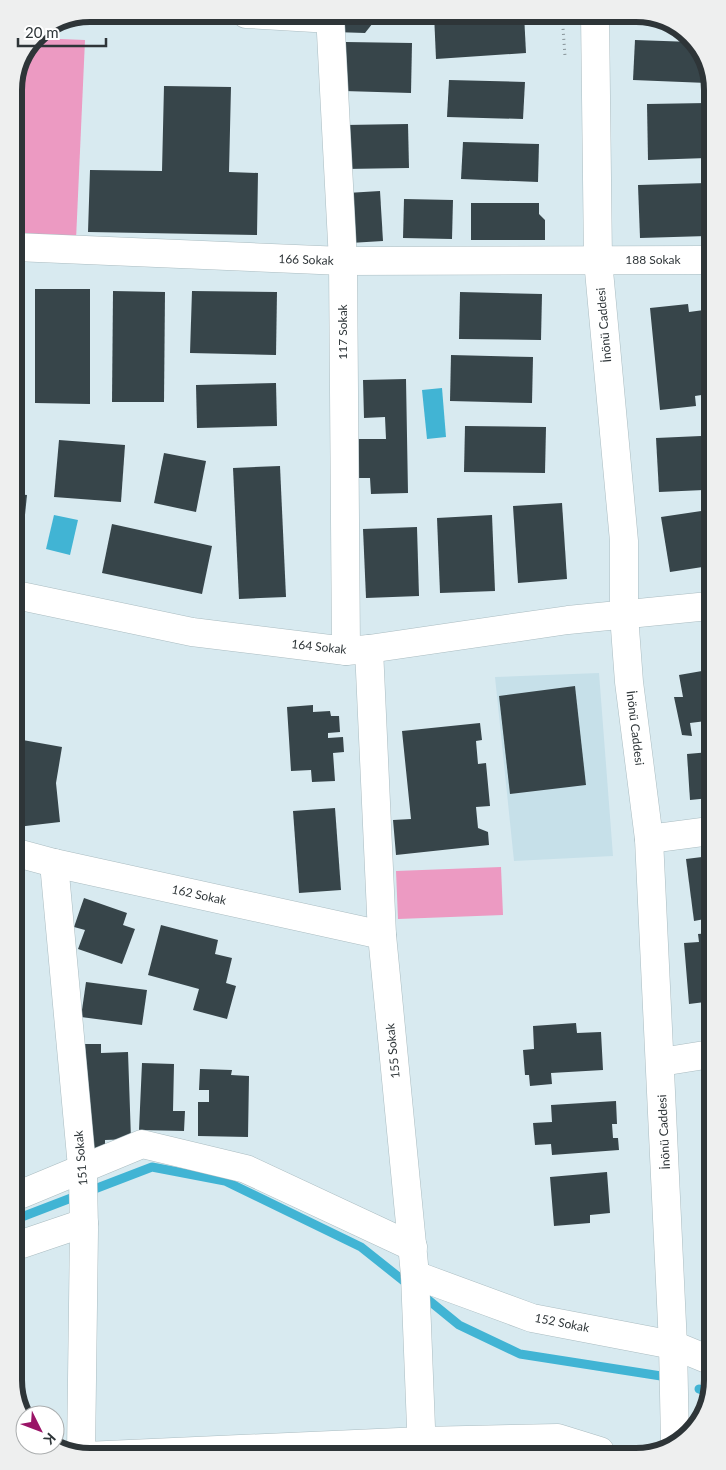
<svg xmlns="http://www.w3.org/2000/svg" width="726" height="1470" viewBox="0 0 726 1470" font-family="Lato,sans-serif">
  <rect width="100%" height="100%" fill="#d8eaf0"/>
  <g fill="#c6e0e9">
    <path d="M599,673l14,183 -99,5 -19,-184z"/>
    <path d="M711,1078v116l-10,-114z"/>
  </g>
  <g fill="#ec9ac2">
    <path d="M36,38l49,2 -10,222 -60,-2 -1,-174z"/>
    <path d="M501,867l2,48 -105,4 -2,-48z"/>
  </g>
  <g fill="#41b4d4">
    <path d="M442,388l4,49 -19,2 -5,-49z"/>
    <path d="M54,515l24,5 -8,35 -24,-6z"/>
  </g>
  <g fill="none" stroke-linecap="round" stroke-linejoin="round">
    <g stroke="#41b4d4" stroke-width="9">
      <path d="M19,1218l133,-51 73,14 136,66 49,39"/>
      <path d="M421,1294l38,31 61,29 141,22"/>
      <path d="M699,1389l9,3"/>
    </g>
  </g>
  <g fill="#37454a">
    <path d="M335,14h45l-15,19 -31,-1z"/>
    <path d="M434,14h90l2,39 -90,6z"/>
    <path d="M635,40l57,2 15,19v22l-74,-3z"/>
    <path d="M346,42l66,1 -1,50 -67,-2z"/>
    <path d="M449,80l76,2 -2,37 -76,-2z"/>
    <path d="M164,86l67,1 -2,85 29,1 -1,62 -169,-3 2,-62 72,1z"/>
    <path d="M707,103v55l-59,2 -1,-56z"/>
    <path d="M408,124l1,44 -64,1v-44z"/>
    <path d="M463,142l76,2 -1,38 -77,-3z"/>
    <path d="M707,183v53l-67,2 -2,-53z"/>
    <path d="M380,191l3,50 -33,2 -3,-50z"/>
    <path d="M404,199l49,1 -1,39 -49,-1z"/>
    <path d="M471,203h68v11l6,6v20h-74z"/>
    <path d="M35,289h55v115l-55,-1z"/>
    <path d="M113,291l52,1 -1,110h-52z"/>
    <path d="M192,291l85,1 -1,63 -86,-2z"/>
    <path d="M460,292l82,2 -1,46 -82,-1z"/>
    <path d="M688,304l1,8 15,-2v-6h4v90l-13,2 1,10 -36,4 -10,-102z"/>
    <path d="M451,355l82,2 -1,46 -82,-2z"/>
    <path d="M406,379l2,114 -37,1 -1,-16h-14l-1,-39h31l-1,-22 -21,1 -1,-38z"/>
    <path d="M276,383l1,43 -80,2 -1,-43z"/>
    <path d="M465,426l81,1 -1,46 -81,-1z"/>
    <path d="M701,436l3,54 -45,2 -3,-54z"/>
    <path d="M59,440l66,5 -4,57 -67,-5z"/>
    <path d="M164,453l42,8 -10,51 -42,-9z"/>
    <path d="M280,466l6,131 -47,2 -6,-131z"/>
    <path d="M16,494l11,1 -5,49 -6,-1z"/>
    <path d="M562,503l5,76 -49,4 -5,-77z"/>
    <path d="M708,510l1,56 -39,6 -9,-55z"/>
    <path d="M492,515l3,76 -55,2 -3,-75z"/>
    <path d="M112,524l100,22 -10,48 -100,-21z"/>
    <path d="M417,527l2,69 -53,2 -3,-69z"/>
    <path d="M702,671l7,44 -4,1 1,5 -16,2 2,13 -10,-1 -8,-38h9l-4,-22z"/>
    <path d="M575,686l11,99 -76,9 -11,-98z"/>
    <path d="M313,705v7l17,-1 1,5h8l1,16 -12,1v5l15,-1 1,15 -11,1 2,28 -23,1 -1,-12 -20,1 -4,-64z"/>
    <path d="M480,723l2,17 -6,1 2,23 8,-1 4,43 -14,1 2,21 10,4 1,13 -93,10 -3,-35 18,-1 -9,-88z"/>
    <path d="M17,739l45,8 -6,36 4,39 -43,5z"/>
    <path d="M710,752v46l-20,2 -3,-46z"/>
    <path d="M335,808l6,82 -42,3 -6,-82z"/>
    <path d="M710,856v62l-16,3 -8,-62z"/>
    <path d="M84,898l43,15 -4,12 12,4 -13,35 -44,-15 7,-19 -11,-3z"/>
    <path d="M161,925l57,15 -3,14 17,4 -6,25 10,3 -9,33 -34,-9 6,-21 -51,-14z"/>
    <path d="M710,933l1,100h-3l-3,-31 -16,2 -5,-61 15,-1 -1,-8z"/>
    <rect x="18" y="970" width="3" height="22"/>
    <path d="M86,982l61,8 -5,35 -61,-8z"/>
    <path d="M576,1023l1,10 24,-1 2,38 -52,3 1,11 -22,2 -1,-11h-4l-2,-25 11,-1 -1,-23z"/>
    <path d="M85,1044h16v9l27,-1 3,87 -26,1v13l-16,1z"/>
    <path d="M142,1063l32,1 -1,47h12l-1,20 -45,-1z"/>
    <path d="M200,1069l32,1 -1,5 18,1 -1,61 -50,-1v-34h11v-12h-10z"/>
    <path d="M616,1101l1,23h-5l1,14h5l1,12 -67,5 -1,-11 -16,1 -2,-22 19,-1 -1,-17z"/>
    <path d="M607,1172l3,41 -20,2v8l-36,3 -4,-49z"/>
  </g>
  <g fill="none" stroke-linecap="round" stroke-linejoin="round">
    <defs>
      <g id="minor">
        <path d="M246,14l85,5"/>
        <path d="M330,14l13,247 3,390"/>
        <path d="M595,14l3,246 26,281v74l5,67 20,157 24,506 2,97"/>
        <path d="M15,247l328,14 364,-1"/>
        <path d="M16,595l176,37 154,19 23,-2 199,-29 141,-14"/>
        <path d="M369,649l13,286 33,340 7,178"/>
        <path d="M649,839l61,-8"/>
        <path d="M17,853l37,10 328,72"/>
        <path d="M54,863l29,315 1,52 -3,224"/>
        <path d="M661,1062l50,-8"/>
        <path d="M19,1195l123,-51 104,25 167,78"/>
        <path d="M19,1245l65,-22"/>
        <path d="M415,1275l117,43 141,27 39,16"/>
        <path d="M85,1456l337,-15 136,-3 42,13"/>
      </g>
    </defs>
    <use href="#minor" stroke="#aabcc1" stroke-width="29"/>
    <path stroke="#879398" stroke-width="3" stroke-dasharray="1 4" stroke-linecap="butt" d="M562,14l3,42"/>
    <use href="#minor" stroke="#fff" stroke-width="28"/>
  </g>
  <g text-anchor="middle" stroke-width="5" stroke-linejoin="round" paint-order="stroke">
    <g font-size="12" fill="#2e3538" stroke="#fff">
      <text transform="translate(306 260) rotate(2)" y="4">166 Sokak</text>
      <text x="653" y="264">188 Sokak</text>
      <text transform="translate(604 325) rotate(-95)" y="4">İnönü Caddesi</text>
      <text transform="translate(343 332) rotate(-90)" y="4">117 Sokak</text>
      <text transform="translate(319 647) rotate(6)" y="4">164 Sokak</text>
      <text transform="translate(635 728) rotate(83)" y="4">İnönü Caddesi</text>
      <text transform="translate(199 895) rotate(12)" y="4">162 Sokak</text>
      <text transform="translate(393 1051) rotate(-96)" y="4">155 Sokak</text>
      <text transform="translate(664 1132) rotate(-93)" y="4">İnönü Caddesi</text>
      <text transform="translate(81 1158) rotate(-95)" y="4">151 Sokak</text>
      <text transform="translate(562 1323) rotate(11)" y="4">152 Sokak</text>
    </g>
  </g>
  <path d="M0 0H726V1470H0ZM90 22H636A68 68 0 0 1 704 90V1380A68 68 0 0 1 636 1448H90A68 68 0 0 1 22 1380V90A68 68 0 0 1 90 22Z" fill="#eeefef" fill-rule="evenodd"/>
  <path fill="none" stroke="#2e3538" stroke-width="6" d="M90 22H636A68 68 0 0 1 704 90V1380A68 68 0 0 1 636 1448H90A68 68 0 0 1 22 1380V90A68 68 0 0 1 90 22Z"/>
  <g transform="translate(40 1430) rotate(132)"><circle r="24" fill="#ffffff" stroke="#abaeaf"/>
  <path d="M0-4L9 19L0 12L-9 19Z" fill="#9a1467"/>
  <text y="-8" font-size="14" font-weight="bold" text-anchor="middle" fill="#2e3538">K</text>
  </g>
  <path d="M18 38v8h88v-8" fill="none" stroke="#2e3538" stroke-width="2.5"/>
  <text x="25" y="38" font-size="15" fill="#2e3538" stroke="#ffffff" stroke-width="4" paint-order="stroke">20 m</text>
</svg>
